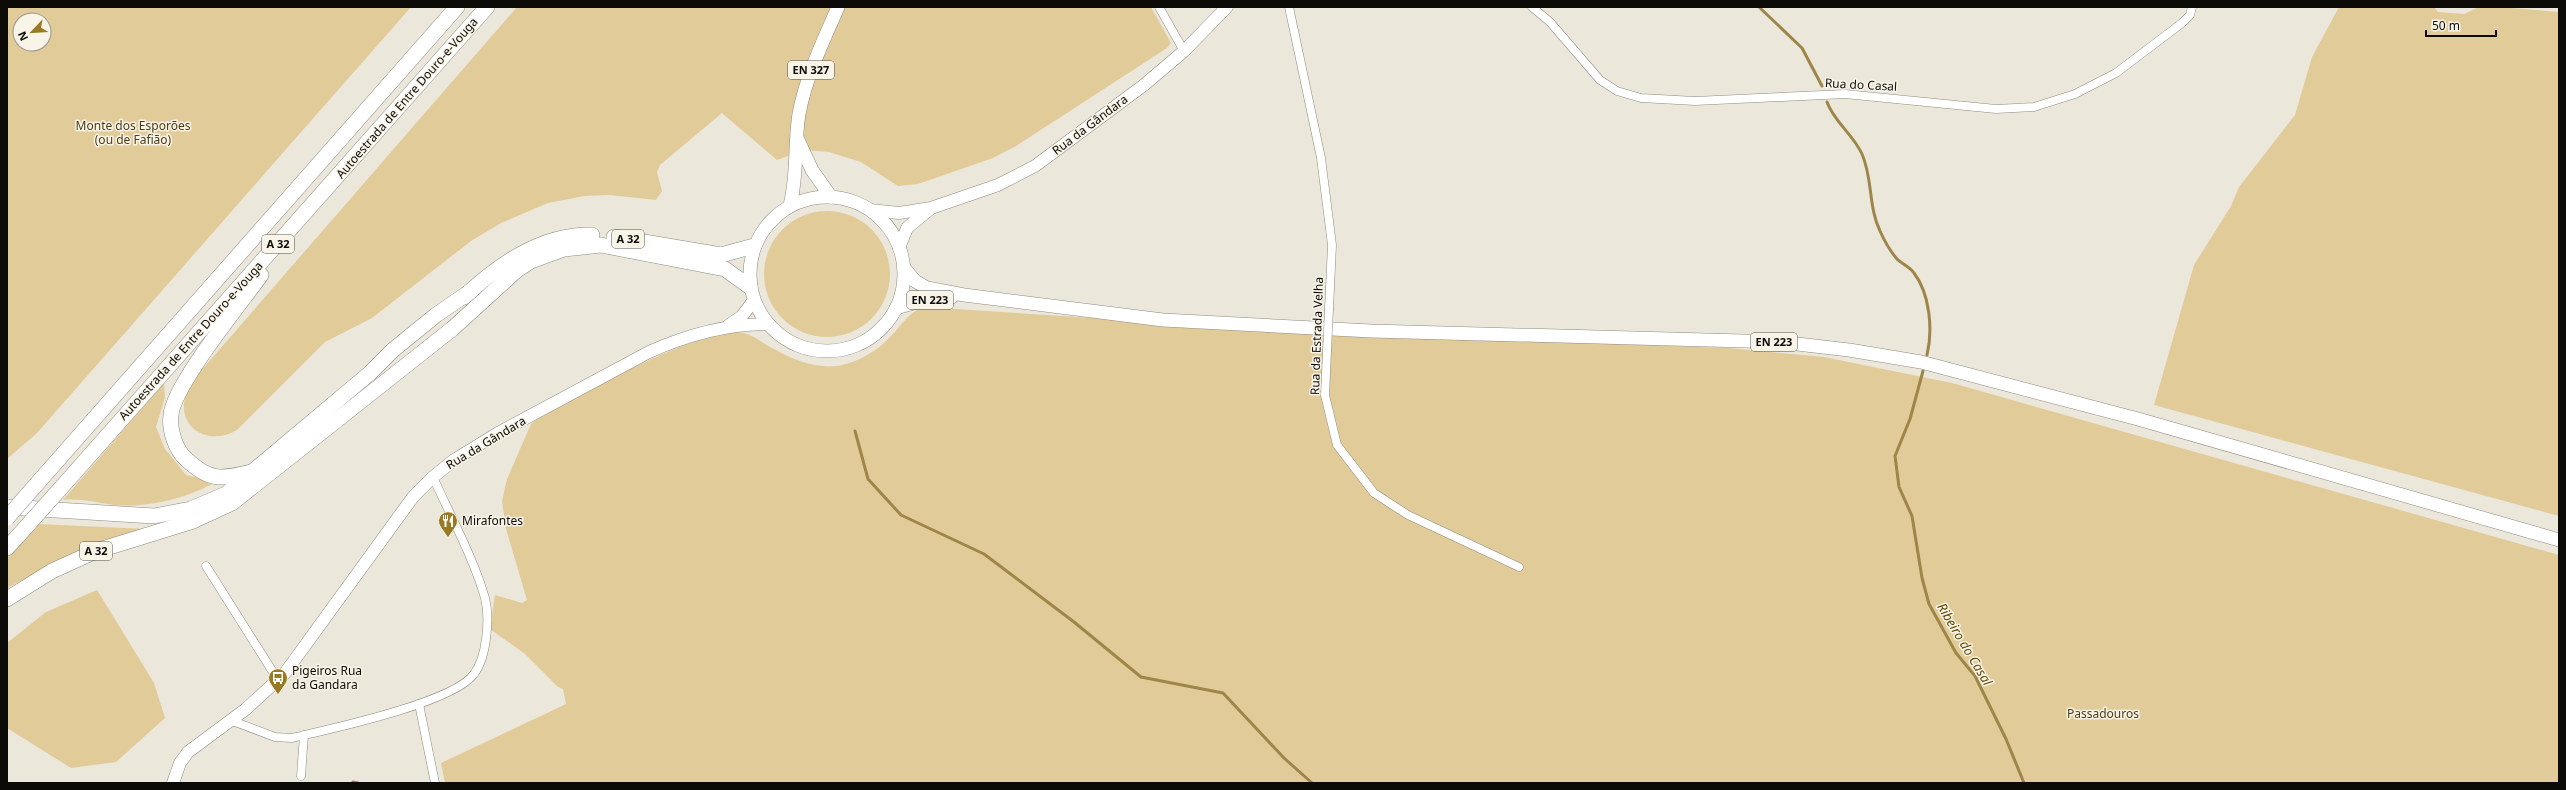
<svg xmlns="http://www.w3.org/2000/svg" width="2566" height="790" viewBox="0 0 2566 790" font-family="'Noto Sans',sans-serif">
  <rect width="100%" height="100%" fill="#ece7db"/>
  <g fill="#e1cb99" fill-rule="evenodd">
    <path d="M7,7h404l-374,426 -30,26zM20,20h24v24h-24z"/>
    <path d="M517,7h634l20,36 -4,5 -151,98 -23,12 -75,26 -20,2 -37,-24 -32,-10 -24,-2 -28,10 -55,-47 -62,52 -3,7 5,19 -6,9 -46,-5 -26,1 -36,7 -47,20 -30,18 -99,77 -47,24 -88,88c-26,16 -60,0 -52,-33 1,-6 5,-12 8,-17z"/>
    <path d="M2339,7h95l4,5 26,2 15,-7h20l60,5v504l-405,-111 40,-140 37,-59 8,-19 56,-72 17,-58z"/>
    <circle cx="827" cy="274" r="63"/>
    <path d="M925,307l396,26 407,15 96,9 128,26 607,172v228h-2114l-4,-20 125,-59 -3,-15 -5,-2 -33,-33 -35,-25 5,-34 27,8 5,-3 -21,-71 -4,-28 5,-22 24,-55 12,-10c40,-20 160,-89 201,-81 11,3 21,12 32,17 19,11 44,20 66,15 17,-4 35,-14 47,-27 13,-12 18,-26 36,-31z"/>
    <path d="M164,383l1,14 -9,30 9,22 21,26 30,7c-29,16 -67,26 -101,23 -17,-2 -35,-7 -52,-5z"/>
    <path d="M39,524l107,5 -81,29 -58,30v-30z"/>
    <path d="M97,590l57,93 11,35 -49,44 -45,6 -64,-40v-85l39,-31z"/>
  </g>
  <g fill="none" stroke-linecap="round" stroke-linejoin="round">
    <g stroke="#9e8548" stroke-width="3">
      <path d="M1759,7l43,41 20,38"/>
      <path d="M1827,102c7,20 26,32 35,52 11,25 6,52 18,77 4,9 11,21 17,28 5,5 13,8 17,14 16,21 19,57 13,82"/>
      <path d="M1923,371l-13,48 -15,37 4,31 13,29 10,62 7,26 27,49 19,23 31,63 18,44"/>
      <path d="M855,431l13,48 33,36 83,39 90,68 67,55 82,16 61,65 28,25"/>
      <path d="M353,782l5,1"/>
    </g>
    <defs>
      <g id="minor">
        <path d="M1159,7l25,44"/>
        <path d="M1289,7l32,151 11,87 -3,64"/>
        <path d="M1532,7l18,15 50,58 17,11 24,7 54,3 150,-7 151,15 38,-2 41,-13 41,-21 66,-50 8,-8 2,-8"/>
        <path d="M1327,351l-2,44 12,50 37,48 34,22 111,52"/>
        <path d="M206,566l72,114"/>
        <path d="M419,704l16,79"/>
        <path d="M230,720l45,17 17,1c38,-9 161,-35 182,-64 13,-17 16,-56 11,-76 -11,-39 -35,-83 -52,-121"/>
        <path d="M301,776l3,-41"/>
      </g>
      <g id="secondary">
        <path d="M870,210l29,3 32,-5 67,-23 37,-19 109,-81 40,-34 43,-44"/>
        <path d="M899,248l8,-20 23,-19"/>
        <path d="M729,325l13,-9 12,-16"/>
        <path d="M173,783l7,-20 8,-11 58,-43 39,-36 128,-176 20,-20 21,-17 44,-27 151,-81c38,-17 76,-28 119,-28"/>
      </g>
      <g id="primary">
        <path d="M798,140l14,30 19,27"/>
        <circle cx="827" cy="274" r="77"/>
        <path d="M790,205c8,-30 4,-61 9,-91 7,-38 24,-72 39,-107"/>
        <path d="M904,268l11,13 12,7 37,7 199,25 208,11 409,11 69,8 72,12 217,57 421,121"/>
        <path d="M896,308l17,-5 39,-6"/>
      </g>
      <g id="motorway">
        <path d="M614,237l107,18 33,-9"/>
        <path d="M464,297c35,-33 78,-63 128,-62"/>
        <path d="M252,472c-30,7 -42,10 -66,-13 -11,-10 -17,-30 -15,-44 2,-29 70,-112 90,-140"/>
        <path d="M42,478l415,-471"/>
        <path d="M68,480l419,-473"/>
        <path d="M7,507l147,9 37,-7 35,-15 144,-121 23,-23 43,-35 35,-24"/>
        <path d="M7,548l11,-12"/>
        <path d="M7,599l45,-28 44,-20 97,-30 39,-18 220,-174 65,-59 14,-9 33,-12 37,-4 124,24 25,18"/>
      </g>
    </defs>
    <use href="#minor" stroke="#8f8b80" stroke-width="9"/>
    <use href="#secondary" stroke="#8f8b80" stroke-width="13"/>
    <use href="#primary" stroke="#8f8b80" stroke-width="14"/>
    <use href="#motorway" stroke="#8f8b80" stroke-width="16"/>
    <use href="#minor" stroke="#fff" stroke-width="8"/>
    <use href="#secondary" stroke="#fff" stroke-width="12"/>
    <use href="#primary" stroke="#fff" stroke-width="13"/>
    <use href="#motorway" stroke="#fff" stroke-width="15"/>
    <defs>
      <path id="minor-bridge" d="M1327,351l2,-42"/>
      <g id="motorway-bridge">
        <path d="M7,518l35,-40"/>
        <path d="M18,536l50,-56"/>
      </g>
    </defs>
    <use href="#minor-bridge" stroke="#8f8b80" stroke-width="9" stroke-linecap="butt"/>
    <use href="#motorway-bridge" stroke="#8f8b80" stroke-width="16" stroke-linecap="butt"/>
    <use href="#minor-bridge" stroke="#fff" stroke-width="8"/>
    <use href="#motorway-bridge" stroke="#fff" stroke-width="15"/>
  </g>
  <defs>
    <symbol id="restaurant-pin" viewBox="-11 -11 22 30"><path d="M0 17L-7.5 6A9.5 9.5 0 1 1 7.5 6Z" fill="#997923" stroke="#f9f4e8"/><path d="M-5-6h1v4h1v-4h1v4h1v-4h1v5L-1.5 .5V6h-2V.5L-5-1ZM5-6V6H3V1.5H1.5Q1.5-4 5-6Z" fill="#fff"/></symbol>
    <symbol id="bus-pin" viewBox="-11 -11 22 30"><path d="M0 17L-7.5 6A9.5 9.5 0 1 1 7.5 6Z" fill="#997923" stroke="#f9f4e8"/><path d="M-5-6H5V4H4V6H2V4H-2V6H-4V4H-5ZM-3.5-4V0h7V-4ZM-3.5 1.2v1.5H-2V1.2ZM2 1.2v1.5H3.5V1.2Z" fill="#fff"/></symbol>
  </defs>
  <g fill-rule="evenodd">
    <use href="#restaurant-pin" x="437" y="510" width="22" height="30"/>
    <use href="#bus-pin" x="267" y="667" width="22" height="30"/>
  </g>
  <g text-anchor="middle" stroke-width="3" stroke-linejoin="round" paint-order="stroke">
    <g fill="#f9f4e8" stroke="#54514b" stroke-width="1">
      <rect x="788" y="61" width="46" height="18" rx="3"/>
      <rect x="612" y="230" width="32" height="18" rx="3"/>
      <rect x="262" y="235" width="32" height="18" rx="3"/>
      <rect x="907" y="291" width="46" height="18" rx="3"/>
      <rect x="1751" y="333" width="46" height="18" rx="3"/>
      <rect x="80" y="542" width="32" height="18" rx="3"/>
    </g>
    <g font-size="11" font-weight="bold" fill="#0d0b08">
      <text x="811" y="74">EN 327</text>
      <text x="628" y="243">A 32</text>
      <text x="278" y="248">A 32</text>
      <text x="930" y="304">EN 223</text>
      <text x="1774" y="346">EN 223</text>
      <text x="96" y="555">A 32</text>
    </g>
    <g font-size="12" fill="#0d0b08" stroke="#f9f4e8">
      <text transform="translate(1861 85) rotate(3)" y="4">Rua do Casal</text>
      <text transform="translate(407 98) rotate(-49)" y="4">Autoestrada de Entre Douro-e-Vouga</text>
      <text transform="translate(1090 125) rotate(-37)" y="4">Rua da Gândara</text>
      <text transform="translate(1317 336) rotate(-88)" y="4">Rua da Estrada Velha</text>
      <text transform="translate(191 341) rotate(-48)" y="4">Autoestrada de Entre Douro-e-Vouga</text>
      <text transform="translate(486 443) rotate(-31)" y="4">Rua da Gândara</text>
    </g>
    <g font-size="12" fill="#4b3c18" stroke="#f9f4e8">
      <text x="133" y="130">Monte dos Esporões<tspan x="133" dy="14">(ou de Fafião)</tspan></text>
      <text x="2103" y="718">Passadouros</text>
    </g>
    <g font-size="12" fill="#0d0b08" stroke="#f9f4e8" text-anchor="start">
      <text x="462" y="525">Mirafontes</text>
      <text x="292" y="675">Pigeiros Rua<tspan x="292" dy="14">da Gandara</tspan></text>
    </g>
    <g font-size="13" font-style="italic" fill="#604901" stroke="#f9f4e8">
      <text transform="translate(1965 644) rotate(59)" y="5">Ribeiro do Casal</text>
    </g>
  </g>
  <rect width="2566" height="790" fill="none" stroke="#0d0b08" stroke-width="16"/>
  <g transform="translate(32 32) rotate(245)"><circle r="19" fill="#f9f4e8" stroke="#9b978e"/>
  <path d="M0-3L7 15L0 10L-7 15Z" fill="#997923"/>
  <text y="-6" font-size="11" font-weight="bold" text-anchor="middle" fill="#0d0b08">N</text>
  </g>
  <path d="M2426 30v6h70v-6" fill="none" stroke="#0d0b08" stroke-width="2"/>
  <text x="2432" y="30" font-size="12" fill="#0d0b08" stroke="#f9f4e8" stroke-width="3" paint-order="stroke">50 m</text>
</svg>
